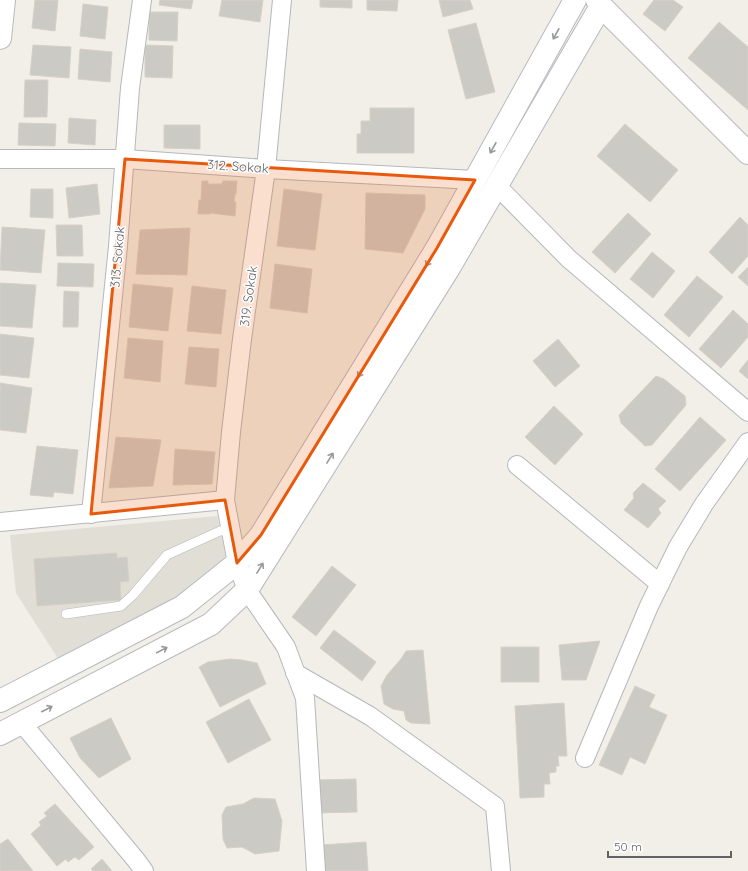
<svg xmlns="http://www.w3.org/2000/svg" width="748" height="871" viewBox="0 0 748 871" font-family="Quicksand,sans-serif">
  <rect width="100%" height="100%" fill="#f1efe8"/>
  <path fill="#e1ded6" d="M217,516l9,40 -37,33 -54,32 -76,39 -43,-67 -6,-58z"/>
  <g fill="#cccac5" stroke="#d6d1c6">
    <path d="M35,0h23l-3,31 -23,-3z"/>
    <path d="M160,0h33l-2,9 -32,-4z"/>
    <path d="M222,0h41l-3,22 -41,-6z"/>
    <path d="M320,0h32v8l-32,-1z"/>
    <path d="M367,0h31l-1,11 -30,-1z"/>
    <path d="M439,0h31l3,9 -30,8z"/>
    <path d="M654,0h19l10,7 -18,24 -22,-17z"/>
    <path d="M83,4l25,3 -3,32 -25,-3z"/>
    <path d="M149,12h29l-1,29 -28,-1z"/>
    <path d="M719,22l29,25v63l-60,-52z"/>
    <path d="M476,23l19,69 -29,7 -18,-69z"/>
    <path d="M33,45l38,2 -2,31 -39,-3z"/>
    <path d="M145,45l28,1 -1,32 -27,-1z"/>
    <path d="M80,49l32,3 -2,30 -32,-3z"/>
    <path d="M25,80h23l-1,37h-23z"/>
    <path d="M370,108h44v45h-57v-19h4v-13h9z"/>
    <path d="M69,118l27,2 -1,25 -27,-2z"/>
    <path d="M19,123l37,1 -1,22 -37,-1z"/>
    <path d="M625,124l53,46 -28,32 -53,-46z"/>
    <path d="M164,125h36v24l-36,-1z"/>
    <path d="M202,181h6v3h14l1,-3h14l-1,13h-1l-1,8h2l-1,14 -25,-3v1h-12l1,-14h2z"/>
    <path d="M97,184l3,30 -31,4 -3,-30z"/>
    <path d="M31,189h22v29l-23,-1z"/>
    <path d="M284,189l38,5 -7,56 -38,-4z"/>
    <path d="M366,193l59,2v14l-22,44 -38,-4z"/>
    <path d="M628,213l23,21 -36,39 -23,-21z"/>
    <path d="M740,217l8,8v31l-16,18 -23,-22z"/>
    <path d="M56,225h26l1,31h-26z"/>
    <path d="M2,227l43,3 -4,43 -41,-3z"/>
    <path d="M190,228l-3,47 -51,-1 4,-44z"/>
    <path d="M652,252l23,19 -22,27 -23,-19z"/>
    <path d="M58,263l36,1 -1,23 -36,-1z"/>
    <path d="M275,264l37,5 -5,44 -37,-5z"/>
    <path d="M748,267v19l-10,-9z"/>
    <path d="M697,276l26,21 -34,40 -25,-22z"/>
    <path d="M0,283l36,2 -4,43 -32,-2z"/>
    <path d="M133,284l40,4 -5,43 -39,-4z"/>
    <path d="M192,286l34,4 -5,44 -34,-3z"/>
    <path d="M64,291l15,1 -1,35h-15z"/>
    <path d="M733,310l15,14v13l-27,31 -22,-19z"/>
    <path d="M0,334l34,4 -5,40 -29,-3z"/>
    <path d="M128,338l35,3 -3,41 -36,-4z"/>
    <path d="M558,339l22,27 -25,21 -22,-26z"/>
    <path d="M189,347l30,2 -3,38 -31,-3z"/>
    <path d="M748,360v19l-9,-8z"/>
    <path d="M656,376l8,3 21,17 1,9 -34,40 -7,1 -24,-23 -2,-8z"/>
    <path d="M0,383l32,5 -6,45 -26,-3z"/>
    <path d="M554,406l29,28 -28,31 -30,-28z"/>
    <path d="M700,417l26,23 -46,51 -25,-22z"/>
    <path d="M116,437l45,3 -8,46 -44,2z"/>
    <path d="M37,446l41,4 -5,44 -19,-2 -1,5 -23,-2z"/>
    <path d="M175,449l40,3 -3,32 -39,1z"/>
    <path d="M643,483l23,18 -8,8 3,4 -13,15 -24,-18 10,-12 -1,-5z"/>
    <path d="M117,553v5l10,-1 2,24 -9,1 1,18 -84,6 -3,-47z"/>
    <path d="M332,566l24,19 -40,51 -24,-19z"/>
    <path d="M334,630l42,32 -14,19 -42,-33z"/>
    <path d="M600,641l-14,39h-24l-3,-35z"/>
    <rect x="501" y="647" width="38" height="35"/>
    <path d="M423,650l7,74 -19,-1 -5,-3 -2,-9 -11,-2 -9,-5 -3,-18 6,-11 14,-16 5,-8z"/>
    <path d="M230,659l12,1 15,3 9,21 -46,23 -21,-40 9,-5z"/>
    <path d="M635,686l20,9 -6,12 18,8 -22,49 -15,-7 -8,18 -23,-10z"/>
    <path d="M249,699l22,41 -43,23 -22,-41z"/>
    <path d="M564,703l3,53h-9l1,10h-3v6l-7,1 1,11h-6v13l-24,1 -5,-92z"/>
    <path d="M111,718l20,41 -32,19 -19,-20 -10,-20z"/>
    <path d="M356,779l1,33 -40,1 -1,-33z"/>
    <path d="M254,798l21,1 7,22 -3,30 -24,3 -13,-7 -15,1 -4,-9 -1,-24 4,-8 17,-3z"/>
    <path d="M55,804l39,43 -15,13 -4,-3 -7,5 -2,-3 -9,7 -26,-32 10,-9 -2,-3 8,-6 -3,-3z"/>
    <path d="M8,839l25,32h-33v-27z"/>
    <path d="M366,842l2,29h-46l-1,-26z"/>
    <path d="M102,859l10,12h-19l-2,-2z"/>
  </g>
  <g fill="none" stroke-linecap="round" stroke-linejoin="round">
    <defs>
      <path id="lane" d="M66,614l55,-8 12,-11 34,-40 53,-24 11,-1"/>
      <g id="street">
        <path d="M282,0l-16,169 -24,170 -11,93 -6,68 12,63 10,27 39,57 19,51 11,173"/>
        <path d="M0,159h125l141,10 209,11"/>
        <path d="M497,186l72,73 179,153"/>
        <path d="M517,465l143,119"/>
        <path d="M91,514l27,-268 12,-158 12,-88"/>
        <path d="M0,522l225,-22"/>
        <path d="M295,673l75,43 125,90 6,65"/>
        <path d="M21,722l115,138 8,11"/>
        <path d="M585,758l64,-152 29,-59 26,-43 44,-62"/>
      </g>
      <g id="secondary">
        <path d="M597,0l4,6 147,147"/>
        <path d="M0,38l4,-38"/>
        <path d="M0,701l182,-94 55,-44 24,-28 176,-287 138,-248"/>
        <path d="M0,734l211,-110 36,-34 202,-322 152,-262"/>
      </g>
    </defs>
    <use href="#lane" stroke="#b5b8bc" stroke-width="10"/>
    <use href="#street" stroke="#b5b8bc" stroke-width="20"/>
    <use href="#secondary" stroke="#b6babf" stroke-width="24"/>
    <use href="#lane" stroke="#fff" stroke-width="9"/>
    <use href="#street" stroke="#fff" stroke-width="18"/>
    <use href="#secondary" stroke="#fff" stroke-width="22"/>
  </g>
  <defs><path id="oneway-shaft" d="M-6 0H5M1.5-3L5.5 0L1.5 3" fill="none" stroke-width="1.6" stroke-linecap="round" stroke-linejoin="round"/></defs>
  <g stroke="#979a9d">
    <use href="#oneway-shaft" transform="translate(556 34) rotate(119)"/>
    <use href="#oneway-shaft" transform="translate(493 148) rotate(119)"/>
    <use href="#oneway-shaft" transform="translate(429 261) rotate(122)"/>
    <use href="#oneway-shaft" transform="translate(361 372) rotate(122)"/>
    <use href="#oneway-shaft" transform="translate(330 458) rotate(-58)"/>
    <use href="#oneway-shaft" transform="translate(260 568) rotate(-58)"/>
    <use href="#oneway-shaft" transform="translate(162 650) rotate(-28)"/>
    <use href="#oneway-shaft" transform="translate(47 709) rotate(-27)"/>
  </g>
  <path fill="#e8590c" fill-opacity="0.2" stroke="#e8590c" stroke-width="3" stroke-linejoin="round" d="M125,159l350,21 -38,68 -176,287 -24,28 -12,-63 -134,14z"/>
  <g text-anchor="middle" stroke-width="3" stroke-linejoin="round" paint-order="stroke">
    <g font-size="13" fill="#5f6368" stroke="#fff">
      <text transform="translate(238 166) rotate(4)" y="5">312. Sokak</text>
      <text transform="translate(117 257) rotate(-85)" y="5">313. Sokak</text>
      <text transform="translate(248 296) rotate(-82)" y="5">319. Sokak</text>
    </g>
  </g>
  <path d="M608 851v6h123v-6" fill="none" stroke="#5f6368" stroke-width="2"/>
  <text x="614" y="851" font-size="12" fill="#5f6368" stroke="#ffffff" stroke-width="3" paint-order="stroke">50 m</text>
</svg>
